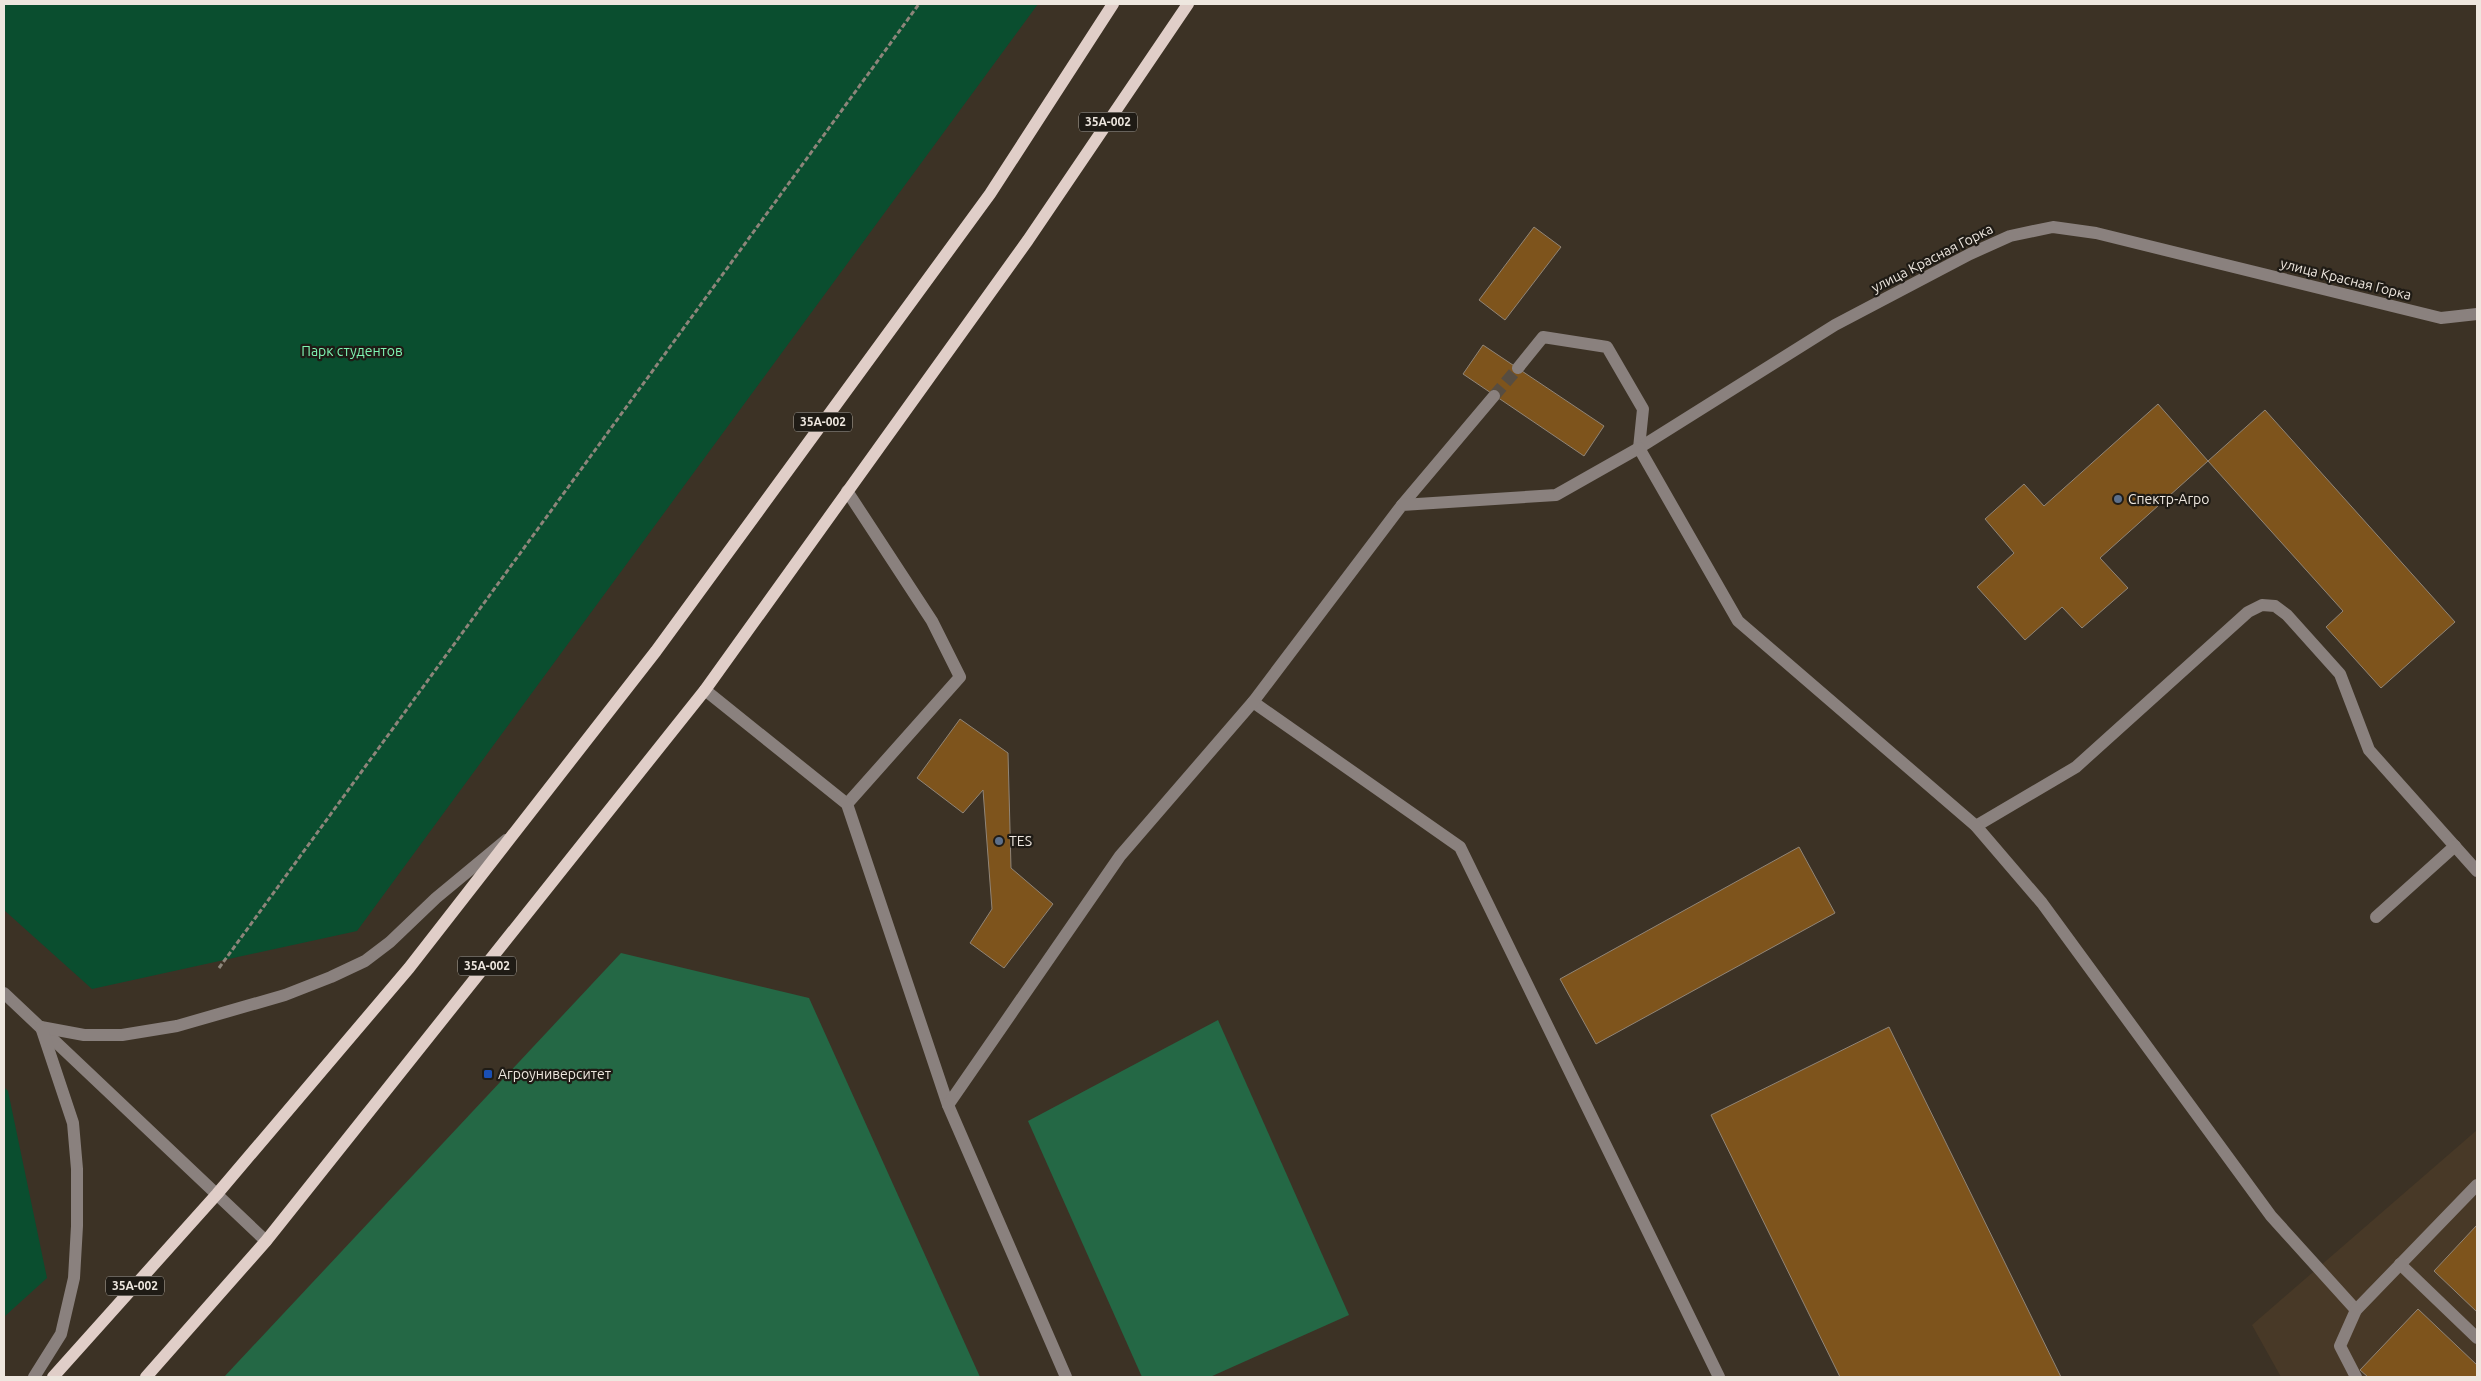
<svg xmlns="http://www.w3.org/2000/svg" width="2481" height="1381" viewBox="0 0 2481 1381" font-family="Ubuntu,sans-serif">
  <rect width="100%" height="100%" fill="#3c3225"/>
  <path fill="#483927" d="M2477,1130v247h-196l-29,-52z"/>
  <g fill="#0a4e2f">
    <path d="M4,4h1034l-681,927 -265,58 -88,-79z"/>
    <path d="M4,1087l4,4 39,187 -43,39z"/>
  </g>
  <g fill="#246845">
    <path d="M621,953l188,45 171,379h-756z"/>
    <path d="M1218,1020l131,295 -139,62h-68l-114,-256z"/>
  </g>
  <g fill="#7e541c" stroke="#918577">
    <path d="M1534,227l27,20 -56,73 -26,-20z"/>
    <path d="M1483,345l121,81 -20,30 -121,-82z"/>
    <path d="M2158,404l50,57 -108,97 28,30 -46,40 -20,-21 -37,33 -48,-53 37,-34 -29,-34 39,-35 20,22z"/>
    <path d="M2265,410l190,212 -74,66 -55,-61 17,-16 -135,-150z"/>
    <path d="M960,719l48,34 3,115 42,36 -49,64 -34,-25 22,-34 -9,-119 -20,23 -46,-35z"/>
    <path d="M1799,847l36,66 -239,131 -36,-65z"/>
    <path d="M1889,1027l172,350h-221l-129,-262z"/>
    <path d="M2477,1225v87l-43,-41z"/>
    <path d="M2418,1309l59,56v12h-109l-8,-7z"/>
  </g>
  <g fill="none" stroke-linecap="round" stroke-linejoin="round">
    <path stroke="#574d41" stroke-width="12" stroke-dasharray="12 6" stroke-linecap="butt" d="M1494,396l24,-28"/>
    <path stroke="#8d857a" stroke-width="3" stroke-dasharray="5 2.5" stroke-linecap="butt" d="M219,968l700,-964"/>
    <g stroke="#8a817e" stroke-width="12">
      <path d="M1518,368l25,-31 64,10 36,62 -4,39"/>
      <path d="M1639,448l196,-123 135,-71 40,-18 43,-9 43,6 345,85 36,-4"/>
      <path d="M847,491l85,130 28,56 -113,127"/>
      <path d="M1402,505l92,-109"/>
      <path d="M705,690l142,114 101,301 118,272"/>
      <path d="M1253,702l207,145 259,530"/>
      <path d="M1976,826l100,-59 172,-155 14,-7 13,1 12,9 53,59 29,76 108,121"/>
      <path d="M2376,917l79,-71"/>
      <path d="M4,993l262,248"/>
      <path d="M41,1027l43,8h38l55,-9 108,-31 46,-18 34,-16 25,-19 46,-44 70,-58"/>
      <path d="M948,1105l172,-249 133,-154 149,-197 154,-10 83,-47 99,173 238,205 66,77 229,313 85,94"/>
      <path d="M2400,1264l77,74"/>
      <path d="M34,1377l27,-43 13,-56 3,-52v-57l-4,-46 -32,-96"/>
      <path d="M2356,1377l-16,-31 16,-36 121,-125"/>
    </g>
    <g stroke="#e0cec8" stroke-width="12">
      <path d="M53,1377l164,-183 192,-226 247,-317 334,-457 123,-190"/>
      <path d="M146,1377l120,-136 439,-551 323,-450 160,-236"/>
    </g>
  </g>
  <g fill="#5c6f8a" stroke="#1f1b15" stroke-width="2">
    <circle cx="2118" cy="499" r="5"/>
    <circle cx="999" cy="841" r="5"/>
  </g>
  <rect fill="#1a4fb4" stroke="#1f1b15" stroke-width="2" x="483" y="1069" width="10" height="10" rx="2.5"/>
  <g text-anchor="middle" stroke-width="4.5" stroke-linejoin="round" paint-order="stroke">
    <g fill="#1f1b15" stroke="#b0aaa2" stroke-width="1">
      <rect x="1079" y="112.5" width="58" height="19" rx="4"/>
      <rect x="794" y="412.5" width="58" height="19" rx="4"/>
      <rect x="458" y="956.5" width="58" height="19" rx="4"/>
      <rect x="106" y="1276.5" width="58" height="19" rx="4"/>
    </g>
    <g font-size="12" font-weight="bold" fill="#eee7df">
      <text x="1108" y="126">35А-002</text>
      <text x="823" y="426">35А-002</text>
      <text x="487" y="970">35А-002</text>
      <text x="135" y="1290">35А-002</text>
    </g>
    <g font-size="14" fill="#eee7df" stroke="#1f1b15">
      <text transform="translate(1932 258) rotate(-27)" y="5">улица Красная Горка</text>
      <text transform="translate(2346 279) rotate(14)" y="5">улица Красная Горка</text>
    </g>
    <g font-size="14" fill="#7ff5b3" stroke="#1f1b15">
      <text x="352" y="356">Парк студентов</text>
    </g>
    <g font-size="14" fill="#eee7df" stroke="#1f1b15" text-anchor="start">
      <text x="2128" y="504">Спектр-Агро</text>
      <text x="1009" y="846">TES</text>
      <text x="498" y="1079">Агроуниверситет</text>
    </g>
  </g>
  <rect width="2481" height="1381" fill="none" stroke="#eee7df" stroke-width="10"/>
</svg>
